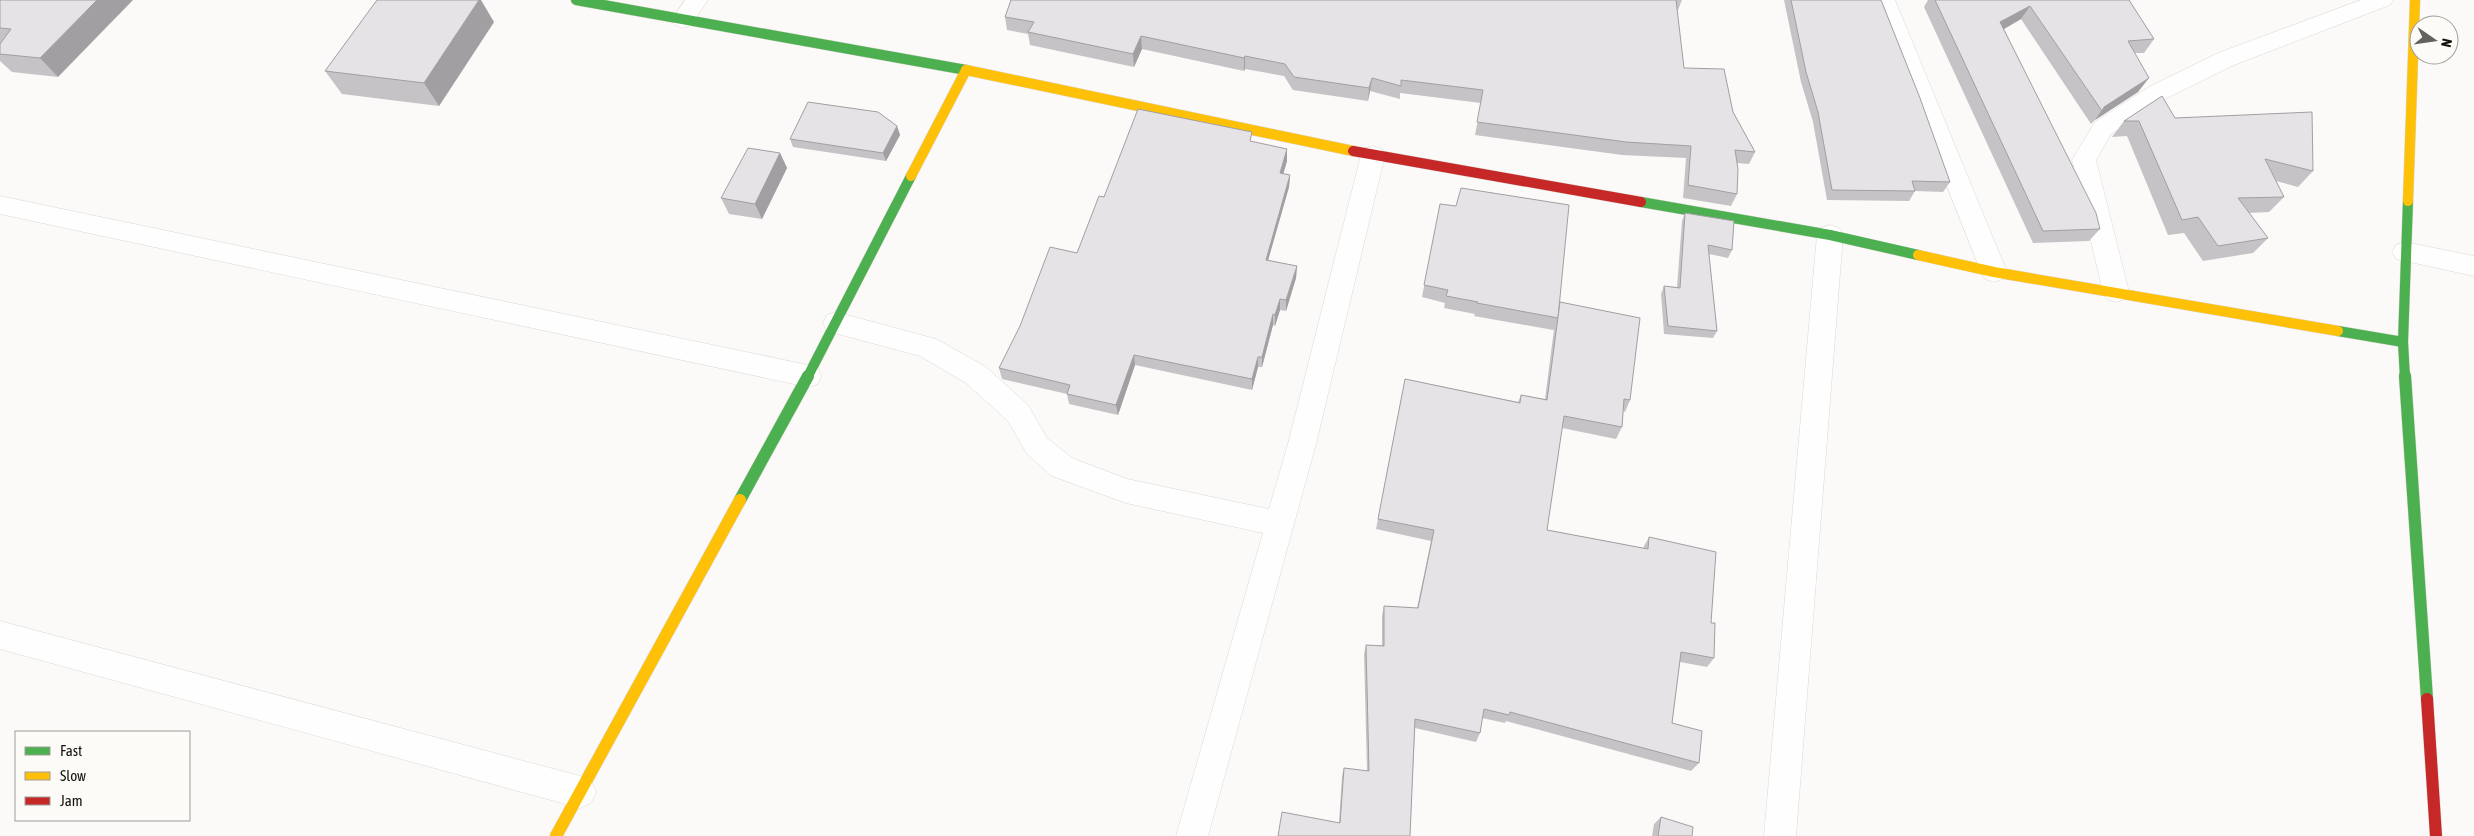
<svg xmlns="http://www.w3.org/2000/svg" width="2474" height="836" viewBox="0 0 2474 836" font-family="'Asap Condensed',sans-serif">
  <rect width="100%" height="100%" fill="#fcfaf8"/>
  <g fill="none" stroke-linecap="round" stroke-linejoin="round">
    <defs>
      <g id="street">
        <path d="M685,0h23l-17,25 -8,3 -8,-3 -3,-5z"/>
        <path d="M1873,0h22l112,272 -4,7 -9,3 -9,-3 -4,-7z"/>
        <path d="M2361,0h32l-3,5 -156,60 -69,34 -54,35 -15,26 33,132 -4,7 -9,3 -9,-3 -4,-7 -31,-132 23,-38 54,-35 69,-34z"/>
        <path d="M1373,146l9,3 3,6 -69,289 -108,392h-32l87,-303 -137,-30 -74,-27 -25,-22 -19,-33 -42,-38 -46,-27 -93,-25 -4,-8 4,-8 9,-3 100,27 50,28 42,38 19,33 25,20 55,21 142,30 19,-65 73,-289 3,-6z"/>
        <path d="M0,196l808,169 10,3 3,8 -3,8 -10,3 -808,-173z"/>
        <path d="M1830,225l9,3 4,7 -47,601h-32l53,-601 4,-7z"/>
        <path d="M2405,242l69,14v20l-78,-17 -4,-7 4,-7z"/>
        <path d="M0,621l580,155 11,5 5,11 -5,11 -11,5 -580,-159z"/>
      </g>
      <g id="fast-far1">
        <path d="M576,0l390,70"/>
        <path d="M1641,202l189,33 88,20"/>
        <path d="M2338,331l65,11"/>
        <path d="M807,378l104,-202"/>
        <path d="M2405,378l-2,-36 5,-141"/>
      </g>
      <g id="fast">
        <path d="M2405,376l22,323"/>
        <path d="M740,500l68,-124"/>
      </g>
      <g id="slow-far1">
        <path d="M966,70l387,81"/>
        <path d="M911,176l55,-106"/>
        <path d="M2408,201l7,-201"/>
        <path d="M1918,255l76,17 344,59"/>
      </g>
      <path id="slow" d="M556,836l184,-336"/>
      <path id="jam-far1" d="M1353,151l288,51"/>
      <path id="jam" d="M2427,699l9,137"/>
    </defs>
    <use href="#street" stroke="#dbd8d3" stroke-width="1"/>
    <use href="#fast-far1" stroke="#dbd8d3" stroke-width="11"/>
    <use href="#fast" stroke="#dbd8d3" stroke-width="13"/>
    <use href="#slow-far1" stroke="#dbd8d3" stroke-width="11"/>
    <use href="#slow" stroke="#dbd8d3" stroke-width="13"/>
    <use href="#jam-far1" stroke="#dbd8d3" stroke-width="11"/>
    <use href="#jam" stroke="#dbd8d3" stroke-width="13"/>
    <use href="#street" fill="#fffefe" fill-rule="evenodd"/>
    <use href="#fast-far1" stroke="#4caf50" stroke-width="10"/>
    <use href="#fast" stroke="#4caf50" stroke-width="12"/>
    <use href="#slow-far1" stroke="#ffc107" stroke-width="10"/>
    <use href="#slow" stroke="#ffc107" stroke-width="12"/>
    <use href="#jam-far1" stroke="#c62828" stroke-width="10"/>
    <use href="#jam" stroke="#c62828" stroke-width="12"/>
  </g>
  <g fill="#c6c3c6">
    <path d="M0,0l58,77 -46,-5 -12,-11z"/>
    <path d="M1011,0h671l-4,10h-1l7,58 49,44 22,40 -6,12 -12,-1v31l-6,12 -48,-8 3,-40 -64,-3 -147,-20 6,-32 -81,-10v6l-30,-8 -2,10 -75,-11 -9,-14 -39,-7 -1,2 -102,-22 -8,18 -104,-22 -2,-11 -21,-4 -2,-13z"/>
    <path d="M1784,0h97l69,182 -7,10 -28,-1 -6,10 -82,-1 -14,-78 -12,-40z"/>
    <path d="M1928,0h201l25,39 -10,14h-9l3,39 -43,28 -4,4 -70,-105 -17,10 96,200 -11,12 -56,2 -109,-236z"/>
    <path d="M494,22l-55,84 -97,-12 -17,-23z"/>
    <path d="M2175,118l138,53 -15,16 -22,-6 8,16 -15,15 -20,1 19,25 -15,15 -50,8 -19,-28 -16,2 -41,-99 -15,1 12,-16z"/>
    <path d="M897,126l3,9 -14,26 -93,-14 -3,-8z"/>
    <path d="M1252,142l35,7v12l-4,13 7,1 -1,12 -21,73 29,6 -1,12 -10,33 -6,-1 -5,16 -2,-1 -11,42h-4l-6,23 -117,-25 -17,50 -49,-11 -2,-10 -65,-15 -3,-11 78,-115 27,-56z"/>
    <path d="M780,153l7,15 -25,51 -33,-5 -8,-16z"/>
    <path d="M1440,204l119,101 71,95 -5,12 -2,-1 -1,16 -6,12 -54,-11 -15,102 96,18 6,-11 62,86 3,35 -7,9 -27,-5 -8,61 27,40 -8,8 -185,-50 -1,2 -23,-5 -2,15 -4,9 -61,-14 -5,108 -71,-13 3,-47 2,-8 23,3 -3,-117 2,-9h16v-29l2,-10 33,2 14,-67 -55,-12 29,-150 113,23 3,-7 24,4 9,-70 -1,1 -79,-14 1,-2 -31,-6 1,-5 -23,-6z"/>
    <path d="M1685,213l47,37 -4,8 -19,-4 8,77 -4,7 -49,-4 -3,-40 3,-8 13,1 5,-66z"/>
    <path d="M1661,817l31,19h-40l2,-12z"/>
  </g>
  <g fill="#a19fa1">
    <path d="M97,0h36l-75,77 -18,-19z"/>
    <path d="M479,0h2l13,22 -55,84 -15,-23z"/>
    <path d="M2030,6l-9,13 -29,17 8,-14z"/>
    <path d="M1141,36l1,13 -8,18 -1,-13z"/>
    <path d="M1245,56v13l-1,2v-13z"/>
    <path d="M1372,78l-2,13 -2,10 1,-13z"/>
    <path d="M2149,78l-11,14 -43,28 9,-13z"/>
    <path d="M897,126l3,9 -14,26 -3,-8z"/>
    <path d="M1287,149v12l-7,24v-12z"/>
    <path d="M780,153l7,15 -25,51 -7,-15z"/>
    <path d="M1290,175l-1,12 -24,84 1,-11z"/>
    <path d="M1297,266l-1,12 -10,33v-11z"/>
    <path d="M1280,299v11l-5,16v-11z"/>
    <path d="M1273,314v11l-11,42v-10z"/>
    <path d="M1134,355l1,10 -17,50 -2,-10z"/>
    <path d="M1258,357v10l-6,23v-11z"/>
  </g>
  <g fill="#e6e3e6" stroke="#a19fa1">
    <path d="M0,0h97l-57,58 -40,-4v-10l11,-15 -11,-1z"/>
    <path d="M377,0h102l-55,83 -99,-12z"/>
    <path d="M1011,0h665l8,68 40,1 9,43 22,40 -20,-2 3,19 -1,25 -49,-9 3,-39 -65,-4 -149,-20 6,-32 -82,-10v6l-29,-8 -3,10 -75,-11 -9,-13 -40,-8 -1,2 -103,-22 -8,18 -105,-22 6,-10 -29,-5z"/>
    <path d="M1791,0h90l39,98 30,84 -38,-1 3,10 -83,-1 -14,-78 -12,-40z"/>
    <path d="M1935,0h194l25,39 -26,2 21,37 -45,29 -2,4 -72,-105 -30,16 96,191 4,16 -57,2z"/>
    <path d="M2162,96l13,22 137,-6 1,59 -48,-12 19,38 -46,1 30,40 -50,8 -20,-29 -16,3 -43,-99h-15z"/>
    <path d="M808,102l70,10 19,14 -14,27 -93,-14z"/>
    <path d="M1138,109l114,23 -2,9 37,8 -7,24 10,2 -24,85 31,6 -11,34 -6,-1 -5,16 -2,-1 -11,43h-4l-6,22 -118,-24 -18,50 -49,-11 3,-9 -71,-17 21,-42 30,-79 27,6 22,-57 5,1z"/>
    <path d="M748,148l32,5 -25,51 -34,-6z"/>
    <path d="M1461,188l108,17 -11,113 -81,-15 1,-1 -32,-6 2,-6 -24,-5 16,-81 16,2z"/>
    <path d="M1685,213l49,8 -2,29 -24,-5 9,86 -49,-5 -4,-40 16,2z"/>
    <path d="M1560,302l80,16 -10,82 -6,-1 -2,28 -58,-11 -17,114 101,19 1,-12 67,15 -5,71h4l-1,35 -33,-6 -9,71 30,8 -3,32 -189,-51 -1,3 -25,-6 -4,24 -65,-14 -5,117h-132l4,-24 58,11 4,-55 25,3 -3,-126 18,1v-40l34,2 16,-78 -56,-11 27,-140 115,24 1,-8 26,5z"/>
    <path d="M1661,817l32,10 -1,9h-34z"/>
  </g>
  <rect x="15" y="731" width="175" height="90" fill="#fdfbf7" stroke="#9f9d98"/>
  <rect x="25" y="747" width="25" height="8" fill="#4caf50" stroke="#9f9d98"/>
  <text x="60" y="756" font-size="15" fill="#130f0a">Fast</text>
  <rect x="25" y="772" width="25" height="8" fill="#ffc107" stroke="#9f9d98"/>
  <text x="60" y="781" font-size="15" fill="#130f0a">Slow</text>
  <rect x="25" y="797" width="25" height="8" fill="#c62828" stroke="#9f9d98"/>
  <text x="60" y="806" font-size="15" fill="#130f0a">Jam</text>
  <g transform="translate(2434 40) rotate(103)"><circle r="24" fill="#fdfbf7" stroke="#9f9d98"/>
  <path d="M0-4L9 19L0 12L-9 19Z" fill="#65615d"/>
  <text y="-8" font-size="14" font-weight="bold" text-anchor="middle" fill="#130f0a">N</text>
  </g>
</svg>
